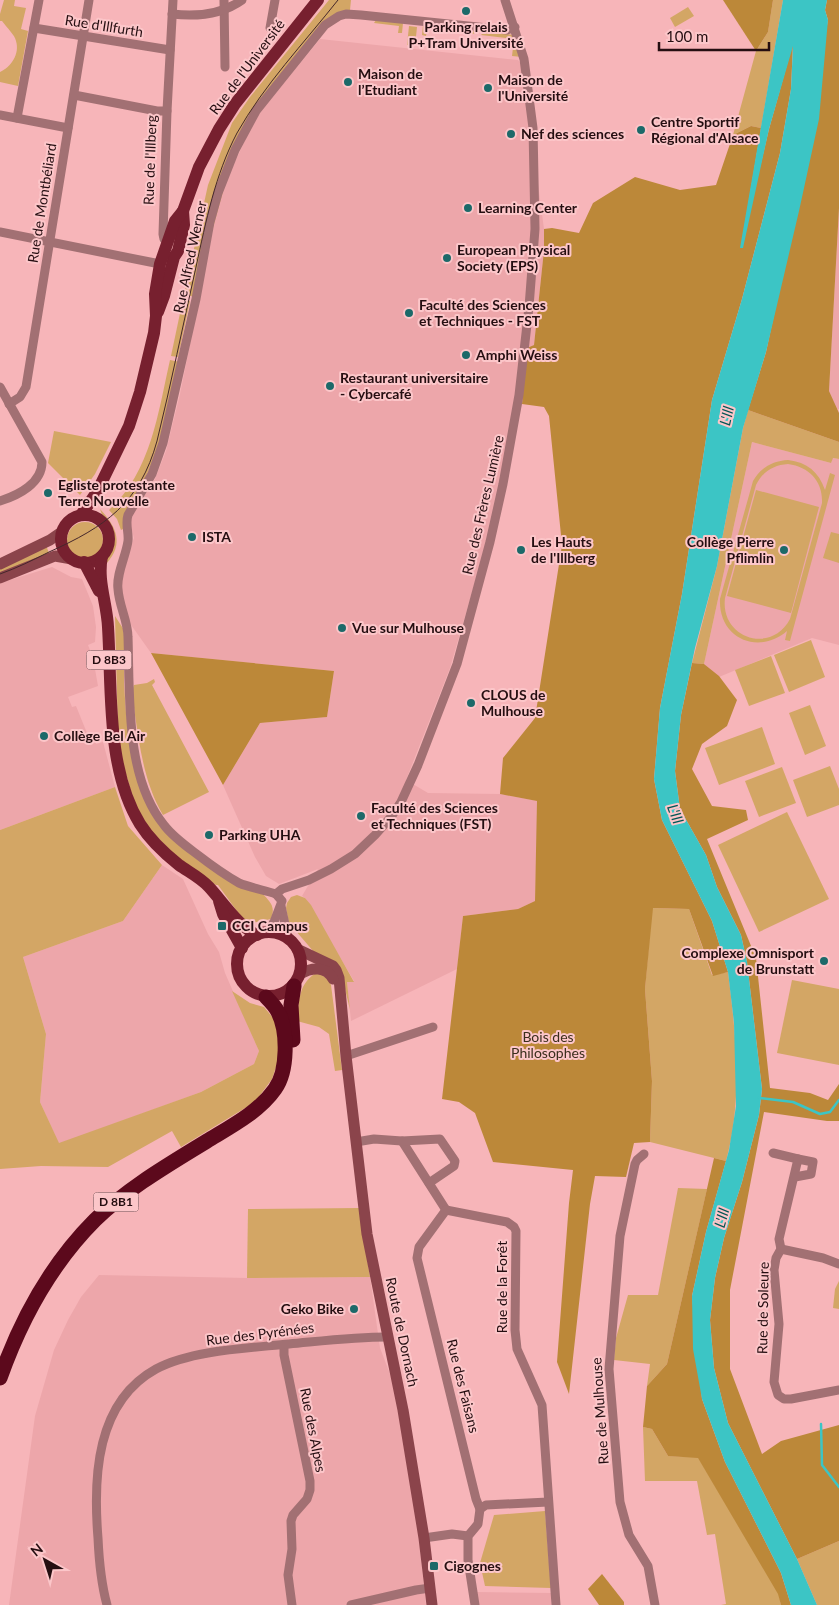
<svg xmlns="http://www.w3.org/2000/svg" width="839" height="1605" viewBox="0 0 839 1605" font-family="Lato,sans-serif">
  <rect width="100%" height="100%" fill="#f7b5b9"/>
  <g fill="#eda6aa">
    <path d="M320,39l198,21 4,5 22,164v21l-10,95 -7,3 -5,56 -36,140 -36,124 -44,112 22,13 72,1 38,7 -3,100 -17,8 -55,7 -6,53 -106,52 -4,-39 7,-1 -49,-83 -3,-2 16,-27 -39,15 -13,-8 -11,-19 -32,-72 37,-62 67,-6 7,-46 -183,-18 -22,-31 -5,-13 -3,-27 9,-33 4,-11 -3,-12v-9l24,-38 11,-28 14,-57 37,-184 10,-31 21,-45 13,-23z"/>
    <path d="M839,208v201h-3l-7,-18z"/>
    <path d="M752,442l79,21 1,-5 7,1v186l-27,-7 -93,39 -15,-13z"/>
    <path d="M52,567l19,10 11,2 11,27 3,21 -1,15 -7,3 5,13 5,28 -30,11 4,10 4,-1 13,32 -2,1v2l8,-3 1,6 7,-2 12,45 -115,43v-247z"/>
    <path d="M162,865l21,14 25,55 11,18 6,21 34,78 -5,13 -53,28 -142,52 -19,-42 6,-68 -23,-77 100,-36z"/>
    <path d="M99,1275l148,3 123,-1 10,71 15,39 23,142 8,76h-417l26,-189 19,-66 14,-30 13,-23z"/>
    <path d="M477,1592l74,1v12h-72z"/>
  </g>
  <g fill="#d3a665" fill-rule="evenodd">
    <path d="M4,0h11l-1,6 12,2 -5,21 7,2 -10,55 -18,-4v-10c11,-5 20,-18 16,-31 -1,-6 -9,-13 -14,-20h-2v-7z"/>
    <path d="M329,0h22l-1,10 -11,2 -16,10 -86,119 -43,156 -10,-3 24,-109 24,-62 18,-26z"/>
    <path d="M773,0h10l-22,128 -10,-2 -18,9 23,-84 12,-19z"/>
    <path d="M688,7l6,9 -19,11 -5,-9z"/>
    <path d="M376,20l27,3 -1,10h-4l1,-7 -25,-3z"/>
    <path d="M423,25l54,6v3l-50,-5 -1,7 -4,-1z"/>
    <path d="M409,26l8,1 -2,19 -8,-1z"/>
    <path d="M485,31l29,4 8,22 -10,-1 2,-17 -33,-4z"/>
    <path d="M183,299l7,2 -12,56 -7,-1z"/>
    <path d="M170,360l10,2 -22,87 -35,80 -2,1 -4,-11 -8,-9c42,-38 49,-97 61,-150z"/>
    <path d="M748,410l91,32v17l-6,-1 -2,5 -79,-21 -48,222 -12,-1 25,-97 26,-138z"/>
    <path d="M54,431l57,11 -16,32 -15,21 -32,-32z"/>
    <path d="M788,460c19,2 31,12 37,30l5,-17 5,2 -45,166 -5,-1 2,-9c-29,25 -69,7 -67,-32l33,-118c8,-14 20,-20 35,-21zM788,464c22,3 35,18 34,39l-32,116c-19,36 -70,19 -65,-21l31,-113c7,-14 18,-20 32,-21z"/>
    <path d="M756,490l63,17 -28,106 -64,-17z"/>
    <path d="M100,509c16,17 25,35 6,55l-1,-7c16,-21 1,-28 -5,-48z"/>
    <circle cx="85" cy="540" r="18"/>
    <path d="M831,532l8,2v29l-16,-5z"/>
    <path d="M46,545l4,11 -50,20v-9z"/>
    <path d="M115,616l9,14v54l2,29 10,57 34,67 92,56c8,9 14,13 9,26l-20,4 -9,-5 -24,-33h-2l-36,-25 -30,-30 -15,-26 -11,-36 -6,-34z"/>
    <path d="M811,640l14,37 -36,15 -15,-37z"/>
    <path d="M771,656l14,37 -36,13 -14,-36z"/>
    <path d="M154,679l1,3 -3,3 57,107 -46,23c-18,-30 -23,-66 -28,-100 -1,-9 -4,-22 -1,-30l13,-2z"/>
    <path d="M810,705l16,41 -21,9 -16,-42z"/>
    <path d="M762,727l13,37 -56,21 -14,-37z"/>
    <path d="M830,766l9,23v16l-32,12 -14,-37z"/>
    <path d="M782,767l14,36 -37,14 -14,-36z"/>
    <path d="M115,787l13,39 34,39 -39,56 -100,36 23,77 -6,68 19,41 142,-51 53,-28 5,-13 -27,-60 18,12 14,4 10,12 5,9v30l-7,21 -17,23 -74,45 -9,-16 -64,36 -67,-1 -41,3v-339z"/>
    <path d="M787,812l42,87 -70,33 -41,-87z"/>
    <path d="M297,895l8,3 6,7 43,77h-7l3,28 -8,-34 -28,-24 -25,-29 -3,-15 1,-5 4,-6z"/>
    <path d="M652,908l37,1 23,66 16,-3c8,63 15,127 -2,189l-76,-19 2,-61 -7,-92z"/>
    <path d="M316,973h3l10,7 2,5 11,85 -7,1 -6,-37 -10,-7 -22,-6c2,-19 1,-37 19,-48z"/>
    <path d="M792,980l47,9v76l-62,-12z"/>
    <path d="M678,1188l29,1 -40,175 -20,22 3,-22 -36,-4 2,-22 12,-43h30z"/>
    <path d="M359,1208l11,69 -123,1 1,-69z"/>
    <path d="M839,1281v28l-6,-1 2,-19z"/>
    <path d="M643,1427l9,2 16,27 30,1 81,137 2,11h-60l5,-1 -11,-70 -8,1 -10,-54h-52z"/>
    <path d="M545,1511l6,77 -66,-2 -5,-23 14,-48z"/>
    <path d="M839,1541v64h-22l-20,-46z"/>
  </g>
  <g fill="#bc8839">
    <path d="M723,0h50l-5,32 -12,19z"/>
    <path d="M827,0h12v208l-10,183 10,22v29l-91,-32 18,-58 11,-51 51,-281 -3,-10z"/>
    <path d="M793,43l-2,46 -11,64 -38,146 -30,101 -30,194 -22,114 -6,71 8,41 50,101 16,51 -15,4 -24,-67 -36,-1 -8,81 7,92 -2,61 -16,1 -8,34 -31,-1 -5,28 -21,190 -12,-32 12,-159 4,-33 -80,-8 -18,-49 -16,-11 -17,-3 21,-183 55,-7 17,-8 2,-100 -37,-7 3,-36 32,-40 27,-173 -13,-129 -5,-9 -22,-3 5,-56 7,-3 10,-95v-21l8,-1 27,5 14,-30 42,-26 45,13 36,-5 17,-50 18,-9 10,2 -20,120 28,-119z"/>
    <path d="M151,653l183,18 -7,46 -67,6 -37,62z"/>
    <path d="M692,663l12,1 15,12 18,24 -10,26 -25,18 -10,25 20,37 34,4 2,10 -41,19 49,119 14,130 40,5 18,7 11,-16v37h-12l-63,-9 -34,178v79l32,85 19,-13 58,-16v116l-42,18 -69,-136 -14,-55 -4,-48 5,-42 9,-40 18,-56 17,-67 3,-26 -15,-127 -6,-27 -24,-48 -11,-32 -26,-46 -5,-38 6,-56z"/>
    <path d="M714,1158l12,3 -20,71 -14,64 10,103 23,63 56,111 10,32h-10l-3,-11 -80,-136 -30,-2 -16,-27 -9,-2 4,-41 20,-22z"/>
    <path d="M602,1574l22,28v3h-25l-11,-16z"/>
  </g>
  <path fill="#3cc5c5" d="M783,0h44l-2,10 3,10 -9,99 -20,92 -33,141 -23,76 -26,138 -22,82 -14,67 -6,56 5,38 26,46 11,32 24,48 6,27 15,127 -3,26 -17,67 -18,56 -9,40 -5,42 4,48 14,55 69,136 20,46h-26l-10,-32 -56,-111 -23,-63 -9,-50 -1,-53 14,-64 23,-82 7,-44 -2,-83 -6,-51 -16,-51 -50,-101 -8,-41 6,-71 22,-114 30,-194 30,-101 38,-146 11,-64 2,-43 -24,83 -26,119h-3z"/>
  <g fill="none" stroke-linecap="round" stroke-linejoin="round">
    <g stroke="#3cc5c5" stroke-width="2.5">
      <path d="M759,1098l34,4 27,12 10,-2 9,-12"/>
      <path d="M821,1424l1,41 17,22"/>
    </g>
    <g stroke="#a27073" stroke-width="9">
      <path d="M224,0l1,67"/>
      <path d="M172,14c25,3 49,1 70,-14"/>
      <path d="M34,28l136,22"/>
      <path d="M270,28l5,-28"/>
      <path d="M74,95l83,16h10"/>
      <path d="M0,115l68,13"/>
      <path d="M17,118l22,-118"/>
      <path d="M0,232l160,32"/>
      <path d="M168,241l-4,-2 -1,-5 4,-123 6,-111"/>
      <path d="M0,387l42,75c0,21 -23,33 -42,39"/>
      <path d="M9,404l11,-7 6,-10 63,-387"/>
      <path d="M276,894c-12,-4 -25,-6 -37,-11 -14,-8 -28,-18 -41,-28 -12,-9 -25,-18 -34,-30 -39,-48 -34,-129 -36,-188 0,-16 -9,-31 -10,-48 -2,-15 8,-33 10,-48 1,-9 -3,-17 0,-26l24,-41 11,-31 33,-144 14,-77 8,-29 17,-43 21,-39 69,-86 14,-9 7,-2 15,1 146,15 8,-3"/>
      <path d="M281,906l7,32"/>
      <path d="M266,933l8,-11 8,-21 -6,-7 6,-5 27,-9 22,-11 24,-15 20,-19 16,-18 10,-15 17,-37 39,-101 33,-122 13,-58 16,-89 10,-88 6,-78 -2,-101 -9,-69 -19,-59"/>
      <path d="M346,1056l87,-29"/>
      <path d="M402,1141l44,69"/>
      <path d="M356,1142l18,-3 28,2 38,-2 15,22 -1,5 -25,17"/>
      <path d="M773,1153l25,6"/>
      <path d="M644,1154l-7,6 -2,4 -15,72 -11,133 11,133 9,33 19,31 7,39"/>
      <path d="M795,1177l16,-3 2,-12 -15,-3 -19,80 2,10 -5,9 -2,12 5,54 -5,58 4,13 6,4h7l48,-9"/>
      <path d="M446,1210l61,12 7,5 2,4 -1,99 2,19 25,56 14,200"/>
      <path d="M446,1210l-27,37 -2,11 59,241 4,10 6,-4 62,-3"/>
      <path d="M781,1249l42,9 16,6"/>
      <path d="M284,1345v10l26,126v9l-3,9 -14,16 -2,6 1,28 -4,26 4,30"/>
      <path d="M424,1538l28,-4 16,2"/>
      <path d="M107,1605c-6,-22 -8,-45 -9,-67 -5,-61 -2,-136 58,-169 35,-19 94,-21 133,-25 33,-3 66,-7 98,-7"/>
      <path d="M351,1605l65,-15 14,-2"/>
      <path d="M475,1605l-7,-45v-24l10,-12 2,-15"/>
    </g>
    <g stroke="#8b444b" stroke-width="11">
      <path d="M0,564l50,-24 13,-9"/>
      <path d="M0,578l55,-22 17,3"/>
      <path d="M297,949l36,17 3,4 3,8 7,78 21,178 36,176 21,128 8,67"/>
      <path d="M300,974c12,-7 26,-8 33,5"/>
    </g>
    <g stroke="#77202f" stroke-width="12">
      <path d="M158,312l6,-16 10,-39 4,-6 6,-26 -1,-14"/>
      <path d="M81,515l16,-23 32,-66 11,-34 14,-59 2,-17 -1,-22 5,-30 15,-43 8,-10 16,-44 20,-38 16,-25 83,-104"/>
      <circle cx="85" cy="539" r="24"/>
      <path d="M102,556c-5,25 5,47 6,71 4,62 -2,142 32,197 10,16 24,29 39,41 10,7 22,13 30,22 13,14 31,41 48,48"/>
      <path d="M84,562l15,29"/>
      <path d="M219,901l4,13 19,34"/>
      <circle cx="269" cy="964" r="32"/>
    </g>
    <g stroke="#5c091c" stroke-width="15">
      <path d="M293,1040l-2,-35 3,-19"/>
      <path d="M0,1378c21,-59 51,-114 95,-158 33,-32 73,-55 112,-79 23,-14 52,-29 68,-52 13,-18 13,-58 3,-77 -3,-6 -8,-11 -12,-15"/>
    </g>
    <path stroke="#45272b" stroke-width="1" d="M0,574c17,-6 33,-14 49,-22 56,-25 91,-49 108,-111 14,-57 26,-116 39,-174 10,-46 19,-92 41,-134 27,-48 67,-90 101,-133"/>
  </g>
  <g fill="#1c6969" stroke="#fcc6c9" stroke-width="2">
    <circle cx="466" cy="11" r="5"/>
    <circle cx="348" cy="82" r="5"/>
    <circle cx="488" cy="88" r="5"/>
    <circle cx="641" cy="130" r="5"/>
    <circle cx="511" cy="134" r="5"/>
    <circle cx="468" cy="208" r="5"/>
    <circle cx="447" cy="258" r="5"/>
    <circle cx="409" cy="313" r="5"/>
    <circle cx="466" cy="355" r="5"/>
    <circle cx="330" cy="386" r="5"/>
    <circle cx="48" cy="493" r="5"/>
    <circle cx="192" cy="537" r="5"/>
    <circle cx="521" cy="550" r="5"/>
    <circle cx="784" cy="550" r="5"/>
    <circle cx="342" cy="628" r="5"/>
    <circle cx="471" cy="703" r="5"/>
    <circle cx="44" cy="736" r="5"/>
    <circle cx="361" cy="816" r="5"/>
    <circle cx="209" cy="835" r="5"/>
    <rect x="217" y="921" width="10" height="10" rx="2.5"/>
    <circle cx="824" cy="961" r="5"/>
    <circle cx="354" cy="1309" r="5"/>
    <rect x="429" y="1561" width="10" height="10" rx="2.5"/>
  </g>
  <g text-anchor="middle" stroke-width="4" stroke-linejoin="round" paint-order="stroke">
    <g fill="#fcc6c9" stroke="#664548" stroke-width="1">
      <rect x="86.5" y="650.5" width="45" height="19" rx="4"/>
      <rect x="93.5" y="1192.5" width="45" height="19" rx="4"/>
    </g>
    <g font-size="12" font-weight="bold" fill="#250e11">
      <text x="109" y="664">D 8B3</text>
      <text x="116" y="1206">D 8B1</text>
    </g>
    <g font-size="14" fill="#250e11" stroke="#fcc6c9">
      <text transform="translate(104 26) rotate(9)" y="5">Rue d'Illfurth</text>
      <text transform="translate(247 67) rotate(-53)" y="5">Rue de l'Université</text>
      <text transform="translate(150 160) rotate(-88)" y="5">Rue de l'Illberg</text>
      <text transform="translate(42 203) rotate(-81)" y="5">Rue de Montbéliard</text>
      <text transform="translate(190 257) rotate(-78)" y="5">Rue Alfred Werner</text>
      <text transform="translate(483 505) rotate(-77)" y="5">Rue des Frères Lumière</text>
      <text transform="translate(502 1287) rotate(-90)" y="5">Rue de la Forêt</text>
      <text transform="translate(763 1308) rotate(-89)" y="5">Rue de Soleure</text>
      <text transform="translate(402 1332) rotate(78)" y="5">Route de Dornach</text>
      <text transform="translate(260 1334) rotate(-7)" y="5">Rue des Pyrénées</text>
      <text transform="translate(463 1386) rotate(76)" y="5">Rue des Faisans</text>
      <text transform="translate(600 1411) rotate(-94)" y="5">Rue de Mulhouse</text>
      <text transform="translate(313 1430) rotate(79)" y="5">Rue des Alpes</text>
    </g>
    <g font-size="14" font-weight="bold" fill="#250e11" stroke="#fcc6c9" text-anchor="start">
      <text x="466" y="32" text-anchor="middle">Parking relais<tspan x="466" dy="16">P+Tram Université</tspan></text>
      <text x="358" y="79">Maison de<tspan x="358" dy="16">l’Etudiant</tspan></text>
      <text x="498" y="85">Maison de<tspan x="498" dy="16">l'Université</tspan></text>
      <text x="651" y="127">Centre Sportif<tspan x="651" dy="16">Régional d'Alsace</tspan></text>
      <text x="521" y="139">Nef des sciences</text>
      <text x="478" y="213">Learning Center</text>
      <text x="457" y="255">European Physical<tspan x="457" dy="16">Society (EPS)</tspan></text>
      <text x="419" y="310">Faculté des Sciences<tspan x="419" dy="16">et Techniques - FST</tspan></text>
      <text x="476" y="360">Amphi Weiss</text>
      <text x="340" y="383">Restaurant universitaire<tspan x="340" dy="16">- Cybercafé</tspan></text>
      <text x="58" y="490">Egliste protestante<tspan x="58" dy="16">Terre Nouvelle</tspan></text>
      <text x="202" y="542">ISTA</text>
      <text x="531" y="547">Les Hauts<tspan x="531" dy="16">de l'Illberg</tspan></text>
      <text x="774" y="547" text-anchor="end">Collège Pierre<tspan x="774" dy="16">Pflimlin</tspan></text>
      <text x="352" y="633">Vue sur Mulhouse</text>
      <text x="481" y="700">CLOUS de<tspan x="481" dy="16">Mulhouse</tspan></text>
      <text x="54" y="741">Collège Bel Air</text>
      <text x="371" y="813">Faculté des Sciences<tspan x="371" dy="16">et Techniques (FST)</tspan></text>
      <text x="219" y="840">Parking UHA</text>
      <text x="232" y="931">CCI Campus</text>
      <text x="814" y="958" text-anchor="end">Complexe Omnisport<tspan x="814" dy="16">de Brunstatt</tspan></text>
      <text x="344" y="1314" text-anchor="end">Geko Bike</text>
      <text x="444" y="1571">Cigognes</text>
    </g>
    <g font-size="14" fill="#3b2e1c" stroke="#fcc6c9">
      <text x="548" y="1042">Bois des<tspan x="548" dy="16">Philosophes</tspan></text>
    </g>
    <g font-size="15" font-style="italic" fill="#025555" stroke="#fcc6c9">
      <text transform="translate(727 416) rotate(-77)" y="5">L'Ill</text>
      <text transform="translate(675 814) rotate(69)" y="5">L'Ill</text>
      <text transform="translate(722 1218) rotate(-74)" y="5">L'Ill</text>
    </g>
  </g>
  <g transform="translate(45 1560) rotate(321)" stroke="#fcc6c9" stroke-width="4" paint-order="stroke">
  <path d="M0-4L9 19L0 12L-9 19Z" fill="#250e11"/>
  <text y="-8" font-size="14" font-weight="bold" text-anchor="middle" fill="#250e11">N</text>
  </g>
  <path d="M659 42v8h110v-8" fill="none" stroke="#250e11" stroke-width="2.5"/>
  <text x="666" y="42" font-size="15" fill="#250e11" stroke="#fcc6c9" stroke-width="4" paint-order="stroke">100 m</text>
</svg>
